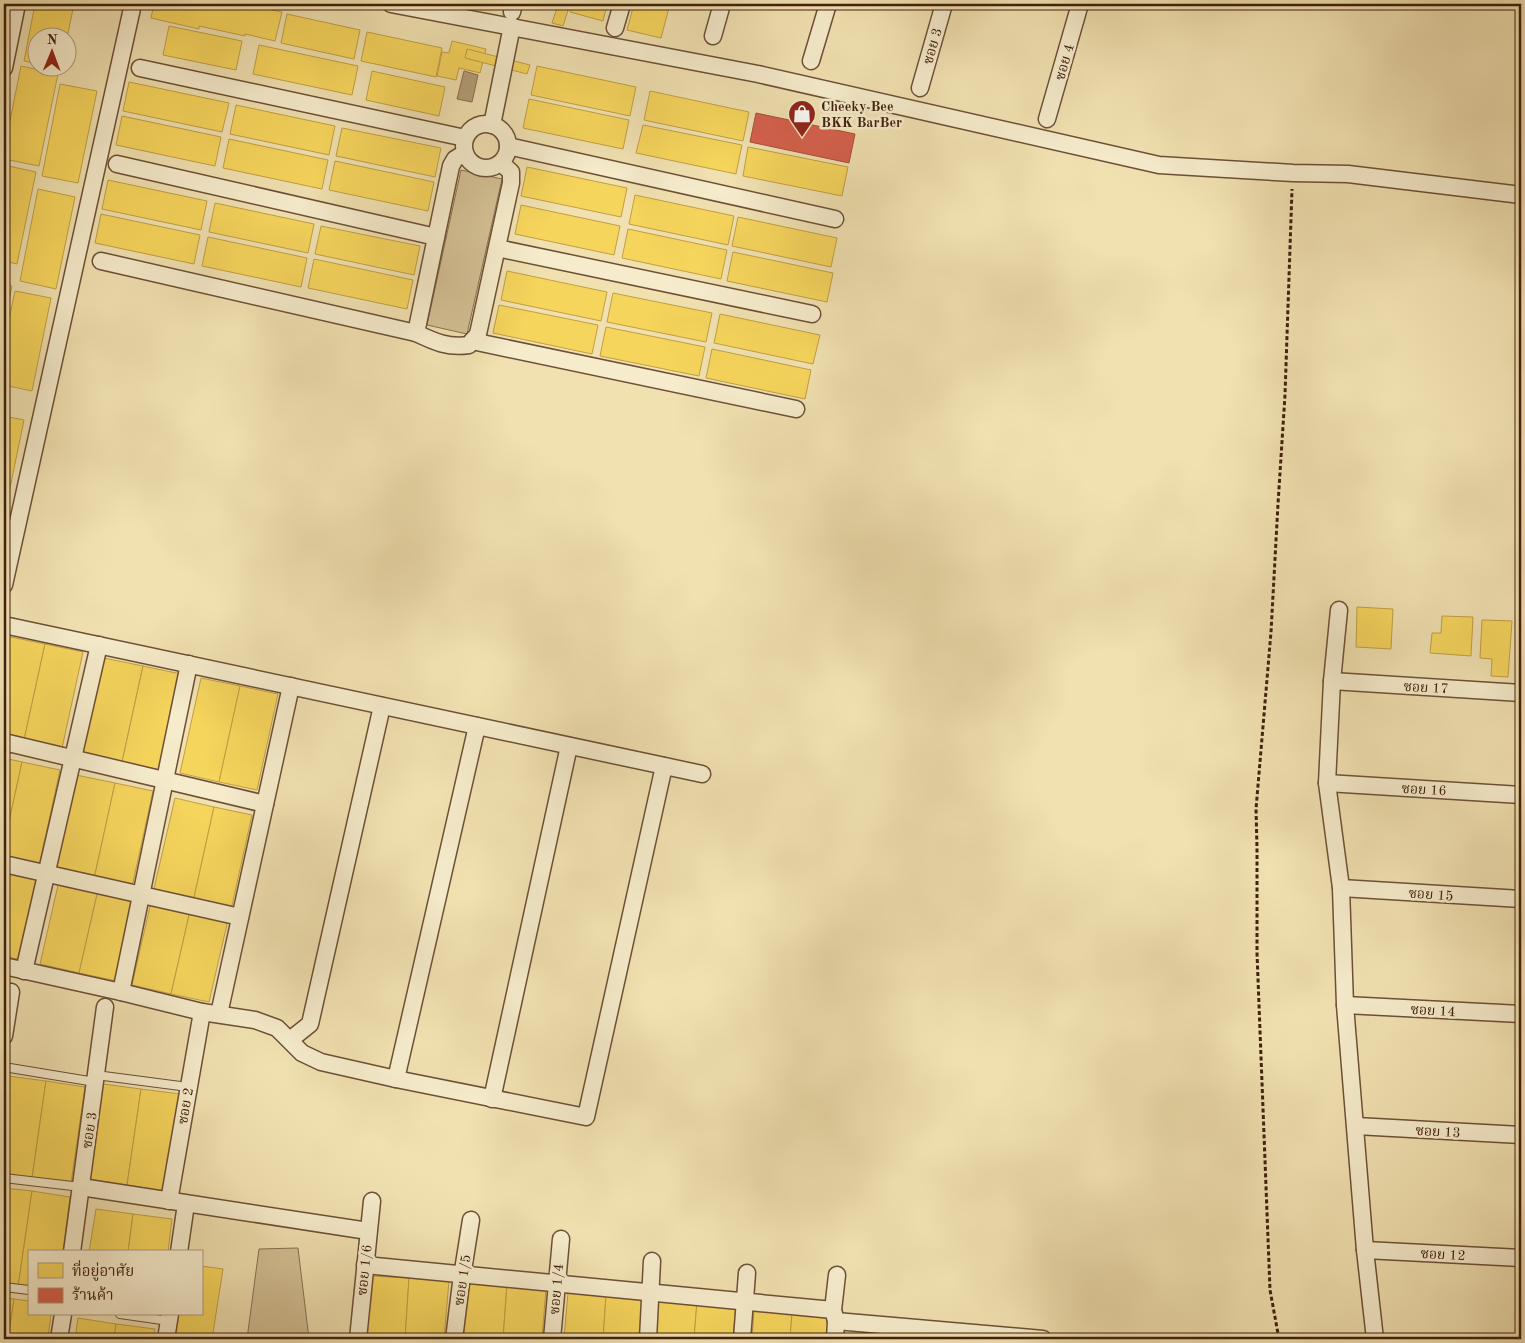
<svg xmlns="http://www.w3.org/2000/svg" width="1525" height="1343" viewBox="0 0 1525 1343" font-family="'Old Standard TT','Noto Serif Thai',serif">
  <rect width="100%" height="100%" fill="#f1e1b1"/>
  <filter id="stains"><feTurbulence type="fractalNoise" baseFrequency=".004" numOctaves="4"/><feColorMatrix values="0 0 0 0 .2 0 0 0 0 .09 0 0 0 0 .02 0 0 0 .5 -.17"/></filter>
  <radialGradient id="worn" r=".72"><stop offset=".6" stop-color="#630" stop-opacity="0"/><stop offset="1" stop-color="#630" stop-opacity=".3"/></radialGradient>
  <g fill="#d3c095" stroke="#8a7051">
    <path d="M461,170l41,9 -35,155 -40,-9z"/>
    <path d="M298,1248l11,91h-62l12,-90z"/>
  </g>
  <path fill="#b59f79" stroke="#876c4e" d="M464,71l14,4 -6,27 -15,-3z"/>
  <g fill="#f6d55c" stroke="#c09f44">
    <path d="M35,4h39l-7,34h-29v26l-14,-3z"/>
    <path d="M154,4h42l6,1v-1h42l38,8 -7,29 -30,-7v2l-46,-10v3l-48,-11z"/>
    <path d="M465,4h28l-2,6z"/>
    <path d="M541,4h29l-7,22 -11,-3 5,-15z"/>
    <path d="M573,4h34l-4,17 -33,-9z"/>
    <path d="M634,4h36l-9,34 -34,-8z"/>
    <path d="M287,14l73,16 -6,29 -73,-16z"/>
    <path d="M169,26l73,15 -6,29 -73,-15z"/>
    <path d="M367,32l75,16 -6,29 -75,-16z"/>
    <path d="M452,41l34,8 -6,24 -21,-5 -3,12 -19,-4 5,-24 7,1z"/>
    <path d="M259,45l99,21 -6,29 -99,-21z"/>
    <path d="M467,49l63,16 -3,9 -62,-16z"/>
    <path d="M21,66l37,8 -19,92 -35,-7v-9z"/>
    <path d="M537,66l99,21 -6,29 -99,-21z"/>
    <path d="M372,71l73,16 -6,29 -73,-16z"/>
    <path d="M129,82l100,21 -7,29 -99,-21z"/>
    <path d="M60,84l37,7 -19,92 -36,-7z"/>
    <path d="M650,91l99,21 -6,29 -99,-21z"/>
    <path d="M529,99l100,21 -6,29 -100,-21z"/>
    <path d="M236,105l99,21 -6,29 -99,-21z"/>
    <path d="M122,116l99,21 -6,29 -99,-21z"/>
    <path d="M643,125l99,20 -6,29 -100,-21z"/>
    <path d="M342,128l99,20 -6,29 -99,-21z"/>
    <path d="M229,139l99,21 -6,29 -99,-21z"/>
    <path d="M748,147l100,20 -6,29 -99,-20z"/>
    <path d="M335,161l99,21 -6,29 -99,-21z"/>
    <path d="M4,165l32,7 -19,92 -13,-3z"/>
    <path d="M527,167l100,21 -6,29 -100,-21z"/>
    <path d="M108,180l99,21 -6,29 -99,-21z"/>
    <path d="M38,189l37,8 -19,92 -36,-8z"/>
    <path d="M635,195l99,21 -6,29 -99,-21z"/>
    <path d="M215,203l99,21 -6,29 -99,-21z"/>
    <path d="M521,205l99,21 -6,29 -99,-21z"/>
    <path d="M101,214l99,21 -6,29 -99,-21z"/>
    <path d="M738,217l99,21 -6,29 -99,-21z"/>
    <path d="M321,226l99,20 -6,29 -99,-21z"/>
    <path d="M628,229l99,21 -6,29 -99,-21z"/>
    <path d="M208,237l99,21 -6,29 -99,-21z"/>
    <path d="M733,252l100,21 -6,29 -100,-21z"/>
    <path d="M314,259l99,21 -6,29 -99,-21z"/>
    <path d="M507,271l100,21 -6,29 -100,-21z"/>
    <path d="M4,284l8,2 -8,41z"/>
    <path d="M15,291l36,7 -19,93 -28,-6v-42z"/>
    <path d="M613,293l99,20 -6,29 -99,-20z"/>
    <path d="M499,305l99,20 -6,29 -99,-21z"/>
    <path d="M720,314l100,21 -7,29 -99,-21z"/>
    <path d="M606,327l99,20 -6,29 -99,-20z"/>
    <path d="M712,349l99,21 -6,29 -99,-21z"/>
    <path d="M4,416l20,4 -19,92h-1z"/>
    <path d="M1357,607l36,2 -2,40 -35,-2z"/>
    <path d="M1442,616l31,1 -2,39 -41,-3 2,-20h9z"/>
    <path d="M1482,620l30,1 -4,56 -17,-1 1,-17 -12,-1z"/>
    <path d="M6,636l39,8 -21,96 -20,-5v-89z"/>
    <path d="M45,644l38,8 -21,96 -38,-8z"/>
    <path d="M104,658l39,8 -21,96 -39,-9z"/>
    <path d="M143,666l38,8 -21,96 -38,-8z"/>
    <path d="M201,678l39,8 -21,96 -39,-9z"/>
    <path d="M240,686l38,8 -21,96 -38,-8z"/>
    <path d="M4,758l18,4 -18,83z"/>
    <path d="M22,762l38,8 -21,96 -35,-7v-14z"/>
    <path d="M76,775l39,8 -21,96 -39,-9z"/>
    <path d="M115,783l38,8 -21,96 -38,-8z"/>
    <path d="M175,798l39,9 -21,95 -40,-9z"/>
    <path d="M214,807l38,8 -21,95 -38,-8z"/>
    <path d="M4,868l33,8 -19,83 -14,-3z"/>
    <path d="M59,881l39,9 -19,83 -39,-9z"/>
    <path d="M98,890l38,9 -19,82 -38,-8z"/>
    <path d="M151,902l39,9 -19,83 -39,-9z"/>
    <path d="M190,911l38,9 -19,82 -38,-8z"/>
    <path d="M8,1076l38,5 -14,97 -28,-5v-69z"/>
    <path d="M46,1081l39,6 -14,96 -39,-5z"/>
    <path d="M103,1084l38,5 -14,96 -39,-6z"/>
    <path d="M141,1089l39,5 -14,97 -39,-6z"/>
    <path d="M4,1188l28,3 -14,96 -14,-2z"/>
    <path d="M32,1191l38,6 -7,55h-34v37l-11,-2z"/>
    <path d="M96,1209l37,5 -5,38h-39z"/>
    <path d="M133,1214l39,5 -4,33h-40z"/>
    <path d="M201,1266l22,3 -11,70h-40l4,-25h25z"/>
    <path d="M371,1276l38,2 -4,61h-40z"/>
    <path d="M409,1278l40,3 -5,58h-39z"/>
    <path d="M468,1282l39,2 -4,55h-40z"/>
    <path d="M507,1284l39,3 -4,52h-39z"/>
    <path d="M568,1292l38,3 -3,44h-39z"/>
    <path d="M606,1295l40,2 -3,42h-40z"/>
    <path d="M4,1298l10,1 -6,40h-4z"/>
    <path d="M14,1299l15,2v13h22l-3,25h-40z"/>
    <path d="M658,1299l39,2 -3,38h-39z"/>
    <path d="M697,1301l39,3 -3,35h-39z"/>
    <path d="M754,1310l38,3 -2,26h-38z"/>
    <path d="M792,1313l40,2 -2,24h-40z"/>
    <path d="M78,1318l38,6 -2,15h-39z"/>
    <path d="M116,1324l39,5 -1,10h-40z"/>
  </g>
  <path fill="#d6604d" stroke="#a94d3a" d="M756,113l99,21 -6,29 -99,-21z"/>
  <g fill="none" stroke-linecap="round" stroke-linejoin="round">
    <defs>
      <g id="service">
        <path d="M4,1067l91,15"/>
        <path d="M96,1075l92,12"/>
        <path d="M4,1178l77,9"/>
        <path d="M4,1287l25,3"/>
        <path d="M120,1314l49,7"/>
      </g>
      <g id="minor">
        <path d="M391,4l367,70 401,91 134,8 55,1 173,21"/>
        <path d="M512,12l2,-8"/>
        <path d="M615,28l7,-24"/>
        <path d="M713,36l9,-32"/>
        <path d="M811,61l17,-57"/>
        <path d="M4,68l13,-64"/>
        <path d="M140,68l325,70"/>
        <path d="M920,88l24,-84"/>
        <path d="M1047,119l33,-115"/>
        <circle cx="486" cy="146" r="22"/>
        <path d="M492,125l20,-99"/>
        <path d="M508,146l327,73"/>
        <path d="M117,164l319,73"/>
        <path d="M497,248l315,66"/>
        <path d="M101,261l315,72c19,9 32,15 53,12l9,-11 33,-151v-11l-10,-9"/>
        <path d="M416,333l35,-167 4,-7 10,-6"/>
        <path d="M472,341l324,68"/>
        <path d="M4,585l129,-581"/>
        <path d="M1339,610l-7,71 -5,102 14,105 4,117 20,245 10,89"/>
        <path d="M4,625l698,149"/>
        <path d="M1332,681l189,12"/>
        <path d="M4,742l261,62"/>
        <path d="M1327,783l194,12"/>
        <path d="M4,864l236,53"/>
        <path d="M1341,888l180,11"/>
        <path d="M4,966l117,26 81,20 53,8 22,8 25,25 19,9 75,17 190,38 78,-351"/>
        <path d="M24,971l75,-326"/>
        <path d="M121,992l68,-328"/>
        <path d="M1345,1005l176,9"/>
        <path d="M219,1014l72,-328"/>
        <path d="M4,1036l7,-44"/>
        <path d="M290,1040l20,-16 72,-318"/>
        <path d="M396,1079l81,-353"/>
        <path d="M492,1099l77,-353"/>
        <path d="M1356,1126l165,9"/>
        <path d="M81,1187l287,44"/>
        <path d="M169,1201l33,-189"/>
        <path d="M1365,1250l156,8"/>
        <path d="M72,1252l33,-245"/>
        <path d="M179,1252l7,-48"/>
        <path d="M365,1265l468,45"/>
        <path d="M836,1321l207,18"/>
        <path d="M59,1339l4,-25"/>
        <path d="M166,1339l4,-25"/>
        <path d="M358,1339l14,-138"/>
        <path d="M454,1339l7,-56 10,-63"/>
        <path d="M552,1339l9,-100"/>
        <path d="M648,1339l4,-78"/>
        <path d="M742,1339l5,-66"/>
        <path d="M835,1339l1,-18 -3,-11 4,-35"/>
      </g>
    </defs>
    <use href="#service" stroke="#6d5036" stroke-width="10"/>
    <use href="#minor" stroke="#6d5036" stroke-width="19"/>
    <path stroke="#41200d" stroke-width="3" stroke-dasharray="4 2.5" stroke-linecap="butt" d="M1279,1339l-9,-49 -13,-337v-105l-1,-39 15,-177 7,-128 7,-109 7,-206"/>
    <use href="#service" stroke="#f6eccc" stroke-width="8"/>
    <use href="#minor" stroke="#f6eccc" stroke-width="16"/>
  </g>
  <defs>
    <symbol id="shop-pin" viewBox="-11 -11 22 30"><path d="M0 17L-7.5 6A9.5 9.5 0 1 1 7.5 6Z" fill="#8f2418" stroke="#f6eccc"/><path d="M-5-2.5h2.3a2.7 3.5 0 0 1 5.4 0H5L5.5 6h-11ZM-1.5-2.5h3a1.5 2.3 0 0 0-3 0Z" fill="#fff"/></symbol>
  </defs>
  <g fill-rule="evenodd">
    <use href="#shop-pin" x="786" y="98" width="32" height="43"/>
  </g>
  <g text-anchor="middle" stroke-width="5" stroke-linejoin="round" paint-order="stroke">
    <g font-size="14" fill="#41200d" stroke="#f6eccc">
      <text transform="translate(932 46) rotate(-74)" y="5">ซอย 3</text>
      <text transform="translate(1064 62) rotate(-74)" y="5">ซอย 4</text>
      <text transform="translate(1426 687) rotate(3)" y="5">ซอย 17</text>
      <text transform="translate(1424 789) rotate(3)" y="5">ซอย 16</text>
      <text transform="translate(1431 894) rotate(4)" y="5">ซอย 15</text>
      <text transform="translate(1433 1010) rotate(3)" y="5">ซอย 14</text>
      <text transform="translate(185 1106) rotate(-80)" y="5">ซอย 2</text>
      <text transform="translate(89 1130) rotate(-82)" y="5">ซอย 3</text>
      <text transform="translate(1438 1131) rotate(3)" y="5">ซอย 13</text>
      <text transform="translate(1443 1254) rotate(3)" y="5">ซอย 12</text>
      <text transform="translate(364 1270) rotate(-84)" y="5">ซอย 1/6</text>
      <text transform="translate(462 1280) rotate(-82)" y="5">ซอย 1/5</text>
      <text transform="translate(556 1289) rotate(-85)" y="5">ซอย 1/4</text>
    </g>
    <g font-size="14" font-weight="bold" fill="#41200d" stroke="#f6eccc" text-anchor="start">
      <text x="821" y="111">Cheeky Bee<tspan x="821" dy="16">BKK BarBer</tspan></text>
    </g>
  </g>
  <rect width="1525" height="1343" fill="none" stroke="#f1e1b1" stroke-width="20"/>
  <rect x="5" y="5" width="1515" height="1333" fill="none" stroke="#41200d" stroke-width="2.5"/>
  <rect x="10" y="10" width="1505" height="1323" fill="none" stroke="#41200d"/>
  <rect x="28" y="1250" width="175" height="65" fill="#f6eccc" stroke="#ae9a80"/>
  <rect x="38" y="1263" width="25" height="15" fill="#f6d55c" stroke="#ae9a80"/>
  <text x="72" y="1276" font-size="15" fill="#41200d">ที่อยู่อาศัย</text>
  <rect x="38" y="1288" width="25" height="15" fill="#d6604d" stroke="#ae9a80"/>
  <text x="72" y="1300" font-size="15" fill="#41200d">ร้านค้า</text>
  <g transform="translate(52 52) rotate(1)"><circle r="24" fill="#f6eccc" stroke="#ae9a80"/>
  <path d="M0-4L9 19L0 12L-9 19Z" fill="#8f2418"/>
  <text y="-8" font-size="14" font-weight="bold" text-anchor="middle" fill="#41200d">N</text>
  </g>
  <rect width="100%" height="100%" filter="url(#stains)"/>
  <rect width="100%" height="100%" fill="url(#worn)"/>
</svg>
